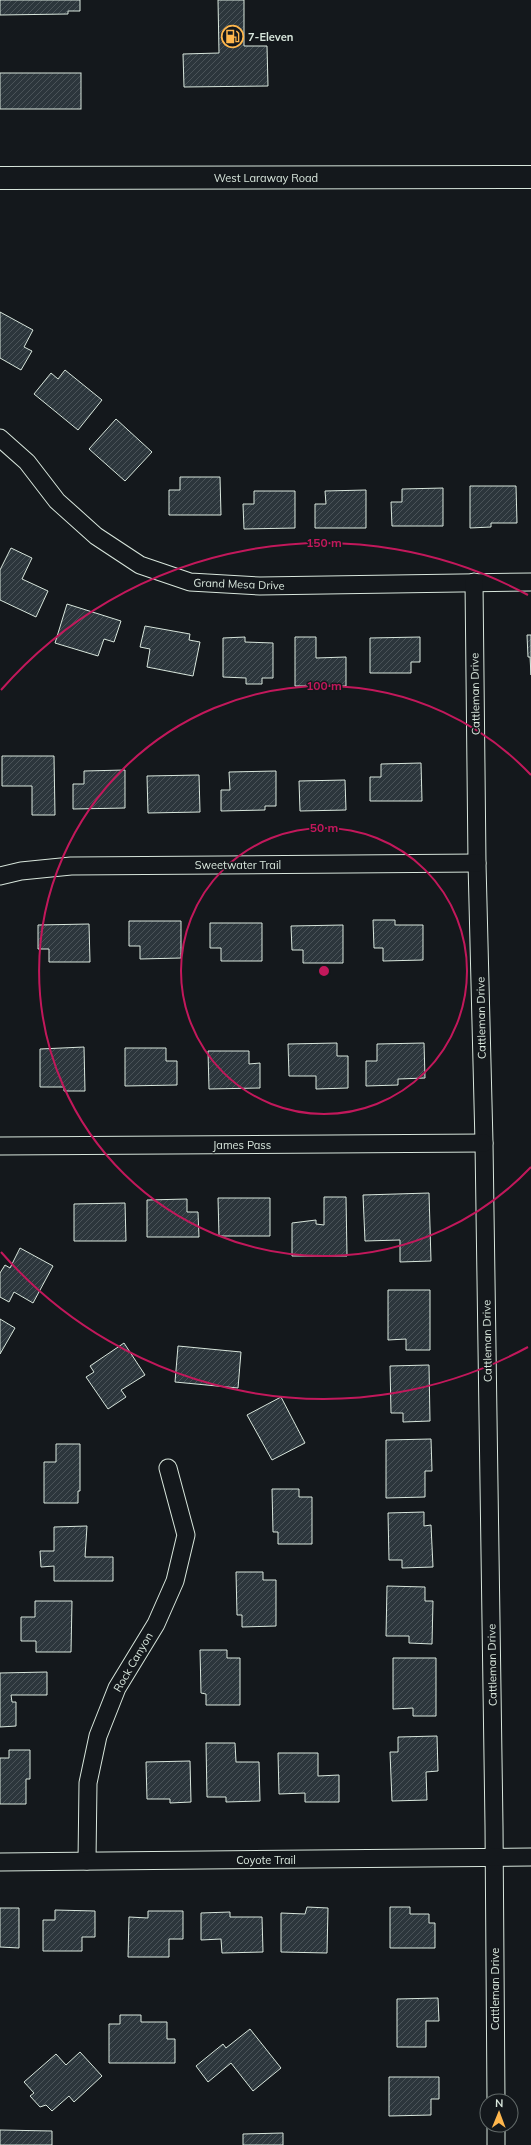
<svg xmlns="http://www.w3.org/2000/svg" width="531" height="2145" viewBox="0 0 531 2145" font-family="Mulish,sans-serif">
  <defs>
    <pattern id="building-hatch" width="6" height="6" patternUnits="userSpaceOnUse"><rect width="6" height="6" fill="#2c363c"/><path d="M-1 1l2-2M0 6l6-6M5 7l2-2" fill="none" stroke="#4a5358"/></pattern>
  </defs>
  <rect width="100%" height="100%" fill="#14181c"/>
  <g fill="url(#building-hatch)" stroke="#d8e6dc">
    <path d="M0,0h80v11h-12v3l-68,1z"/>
    <path d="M218,0h26v46h23l1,40 -84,1 -1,-33 36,-1z"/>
    <rect x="0" y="73" width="81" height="36"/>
    <path d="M0,312l33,18 -9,17 8,4 -11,19 -21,-12z"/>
    <path d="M65,370l37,30 -24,30 -44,-36 17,-21 7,6z"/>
    <path d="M116,419l36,33 -27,29 -36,-32z"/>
    <path d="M180,477h40l1,38h-52v-25h11z"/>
    <path d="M470,486h46l1,37h-26v4l-21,1z"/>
    <path d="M443,488v38h-51l-1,-24h11v-13z"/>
    <path d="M366,490v38h-51v-24h11l-1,-13z"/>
    <path d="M254,491h41v37l-51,1 -1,-25h11z"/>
    <path d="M11,548l21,10 -10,21 26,12 -12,26 -36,-17v-30z"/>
    <path d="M67,604l54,17 -7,21 -10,-3 -6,17 -43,-13z"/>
    <path d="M145,626l45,8 -1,6 11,2 -7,34 -46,-9 3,-18 -10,-2z"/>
    <path d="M527,635h4v40l-1,-18h-2z"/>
    <path d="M245,637v5l28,1v35h-11v6h-16v-6l-23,-1v-39z"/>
    <path d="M295,637h21v21l30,-1v29h-51z"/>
    <path d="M420,637v25h-9v11h-41v-35z"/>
    <path d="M2,756h52l1,59h-23v-29h-30z"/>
    <path d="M421,763l1,38h-52v-24h11v-13z"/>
    <path d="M125,770v38l-52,1v-25h11v-13z"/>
    <path d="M276,771v35h-11v4l-44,1v-21h9l-1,-18z"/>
    <path d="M199,775l1,37 -52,1 -1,-37z"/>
    <path d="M345,780l1,30 -46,1 -1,-30z"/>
    <path d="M373,920h22v5h28v35l-40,1v-13h-9z"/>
    <path d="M129,921h52v37l-41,1v-13h-11z"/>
    <path d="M210,923h52v38h-41v-13h-11z"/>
    <path d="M89,924l1,38h-41v-13h-11v-24z"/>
    <path d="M343,925v38h-40v-13h-11l-1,-24z"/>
    <path d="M337,1043v13h11v32l-32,1v-13h-27l-1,-32z"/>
    <path d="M424,1043l1,35 -27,1v6l-32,1v-25h11v-17z"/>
    <path d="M84,1047l1,44h-21v-4h-24v-38z"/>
    <path d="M125,1048h41v13h11v24l-52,1z"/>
    <path d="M208,1051h41v13l11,-1v25l-51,1z"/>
    <path d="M429,1193l2,68 -31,1v-22l-35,1 -2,-46z"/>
    <path d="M324,1197h22l1,59h-55v-33l24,-3v4l8,1z"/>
    <path d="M218,1198h52v38h-51z"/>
    <path d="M187,1199v13h11l1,25h-52v-37z"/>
    <path d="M125,1203l1,38h-52v-37z"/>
    <path d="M20,1248l33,18 -20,37 -19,-11 -5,10 -9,-5v-24l5,-8 5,3z"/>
    <path d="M388,1290h42v60h-24v-11l-18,1z"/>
    <path d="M0,1319l15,9 -15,26z"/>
    <path d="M124,1343l21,32 -24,15 5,7 -18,12 -22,-32 8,-5 -4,-6z"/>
    <path d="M178,1346l63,6 -3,36 -63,-6z"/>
    <path d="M429,1365l1,56 -27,1v-9h-12l-1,-47z"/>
    <path d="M281,1397l24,46 -33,17 -25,-45z"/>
    <path d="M431,1439l1,32h-7v26l-39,1v-58z"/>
    <path d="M56,1444h24v47h-2v12h-34v-41h12z"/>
    <path d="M272,1489h27v8h13v47h-34v-12h-5z"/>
    <path d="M424,1512v14l7,-1 2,42 -31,1v-8h-13l-1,-47z"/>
    <path d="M87,1526l-2,31h28v24h-59v-15l-13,1 -1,-16h14v-24z"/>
    <path d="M236,1572h27v8h13v46l-34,1v-12h-5z"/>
    <path d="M387,1586l38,1v14h8l-1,43 -23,-1v-7h-23z"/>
    <path d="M35,1601h37l-1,51h-35v-11h-15v-24h14z"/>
    <path d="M200,1650h27v8h13v47h-34v-11l-5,-1z"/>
    <path d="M393,1658h43v58h-23v-8l-20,1z"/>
    <path d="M47,1672v23h-36l1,7h4v24l-16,1v-54z"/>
    <path d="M437,1736l1,35 -12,1 1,28 -35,1 -2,-49h8v-15z"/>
    <path d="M206,1743h29l1,19h23l1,39 -34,1v-5h-19z"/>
    <path d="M9,1750h21v29h-4v25h-26v-46h9z"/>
    <path d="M278,1753h40v23l21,-1v27h-34v-9l-26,1z"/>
    <path d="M190,1761l1,41 -21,1v-4h-23l-1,-37z"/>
    <path d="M307,1907l21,1 -1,45 -46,-1v-39l24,1z"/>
    <path d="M390,1907h20v7h19v9h6v25h-45z"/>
    <path d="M0,1908h19v40l-19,-1z"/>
    <path d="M55,1910l40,1v26h-13v14h-39v-31h12z"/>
    <path d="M148,1911h35v28h-14v18h-41l1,-40 19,1z"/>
    <path d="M230,1912v5h32l1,35 -41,1 -1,-14 -20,1v-27z"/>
    <path d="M438,1998l1,23h-13v26h-29v-48z"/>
    <path d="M120,2015h21v7h26v17h8v24h-66v-39h11z"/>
    <path d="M250,2029l31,39 -28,23 -22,-28 -23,19 -12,-16 27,-22 3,4z"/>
    <path d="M80,2052l22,24 -28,26 -5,-6 -17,15 -6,-6 -6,2 -10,-11 4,-3 -10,-11 32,-28 10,11z"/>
    <path d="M389,2077h50v22h-8v16l-42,1z"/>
    <path d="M0,2130l52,1v14h-52z"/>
    <path d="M283,2133v12h-40v-11z"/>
  </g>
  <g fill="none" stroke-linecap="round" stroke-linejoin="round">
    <defs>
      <g id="minor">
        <path d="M0,438l27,24 30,39 39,35 44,29 50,17 70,4 271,-4"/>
        <path d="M474,582l3,281 7,280 10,683 2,275"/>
        <path d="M0,876l21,-5 50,-5 406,-3"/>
        <path d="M0,1146l484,-3"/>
        <path d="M87,1861l1,-78 10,-47 19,-48 39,-64 19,-43 11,-46 -18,-67"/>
        <path d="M0,1862l531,-5"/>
        <path d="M496,2125v20"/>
      </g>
      <path id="secondary" d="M0,178l531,-1"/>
    </defs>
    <use href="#minor" stroke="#d8e6dc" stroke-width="19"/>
    <use href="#secondary" stroke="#d8e6dc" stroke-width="24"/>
    <use href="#minor" stroke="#14181c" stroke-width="17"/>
    <use href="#secondary" stroke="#14181c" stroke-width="22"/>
  </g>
  <g fill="none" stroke="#c2185b" stroke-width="2">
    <circle cx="324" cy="971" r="143"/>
    <path d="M531 1167A285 285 0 1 1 531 775"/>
    <path d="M528 1347A428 428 0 0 1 1 1252M1 690A428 428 0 0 1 528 595"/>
  </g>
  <defs>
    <symbol id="fuel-ring" viewBox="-11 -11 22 22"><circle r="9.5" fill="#14181c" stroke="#ffb74d" stroke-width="1.5"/><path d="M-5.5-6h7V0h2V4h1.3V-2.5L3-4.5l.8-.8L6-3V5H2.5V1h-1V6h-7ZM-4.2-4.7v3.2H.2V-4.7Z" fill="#ffb74d"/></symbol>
  </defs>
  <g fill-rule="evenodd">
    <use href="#fuel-ring" x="220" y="24" width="25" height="25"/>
  </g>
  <g text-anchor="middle" stroke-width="3" stroke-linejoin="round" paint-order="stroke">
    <g font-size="11" font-weight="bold" fill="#d8e6dc" stroke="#14181c" text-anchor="start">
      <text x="248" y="41">7-Eleven</text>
    </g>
    <g font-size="11" fill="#d8e6dc" stroke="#14181c">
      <text x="266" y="182">West Laraway Road</text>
      <text transform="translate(239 584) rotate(2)" y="4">Grand Mesa Drive</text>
      <text transform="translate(475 694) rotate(-91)" y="4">Cattleman Drive</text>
      <text x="238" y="869">Sweetwater Trail</text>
      <text transform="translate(481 1018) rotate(-91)" y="4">Cattleman Drive</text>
      <text x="242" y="1149">James Pass</text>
      <text transform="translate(487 1341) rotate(-91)" y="4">Cattleman Drive</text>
      <text transform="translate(133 1662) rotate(-60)" y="4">Rock Canyon</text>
      <text transform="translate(492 1665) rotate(-91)" y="4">Cattleman Drive</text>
      <text x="266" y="1864">Coyote Trail</text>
      <text transform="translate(495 1989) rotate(-90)" y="4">Cattleman Drive</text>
    </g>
  </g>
  <circle cx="324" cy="971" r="6" fill="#c2185b" stroke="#14181c" stroke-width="2"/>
  <g font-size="12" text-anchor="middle" font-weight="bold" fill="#c2185b" stroke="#14181c" stroke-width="3" stroke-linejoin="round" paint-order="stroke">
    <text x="324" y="547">150 m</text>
    <text x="324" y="690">100 m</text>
    <text x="324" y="832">50 m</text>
  </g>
  <g transform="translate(499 2113) rotate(1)"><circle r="19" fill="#14181c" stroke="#626a69"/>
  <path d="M0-3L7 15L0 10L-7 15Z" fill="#ffb74d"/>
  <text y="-6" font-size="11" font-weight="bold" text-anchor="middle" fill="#d8e6dc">N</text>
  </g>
</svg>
